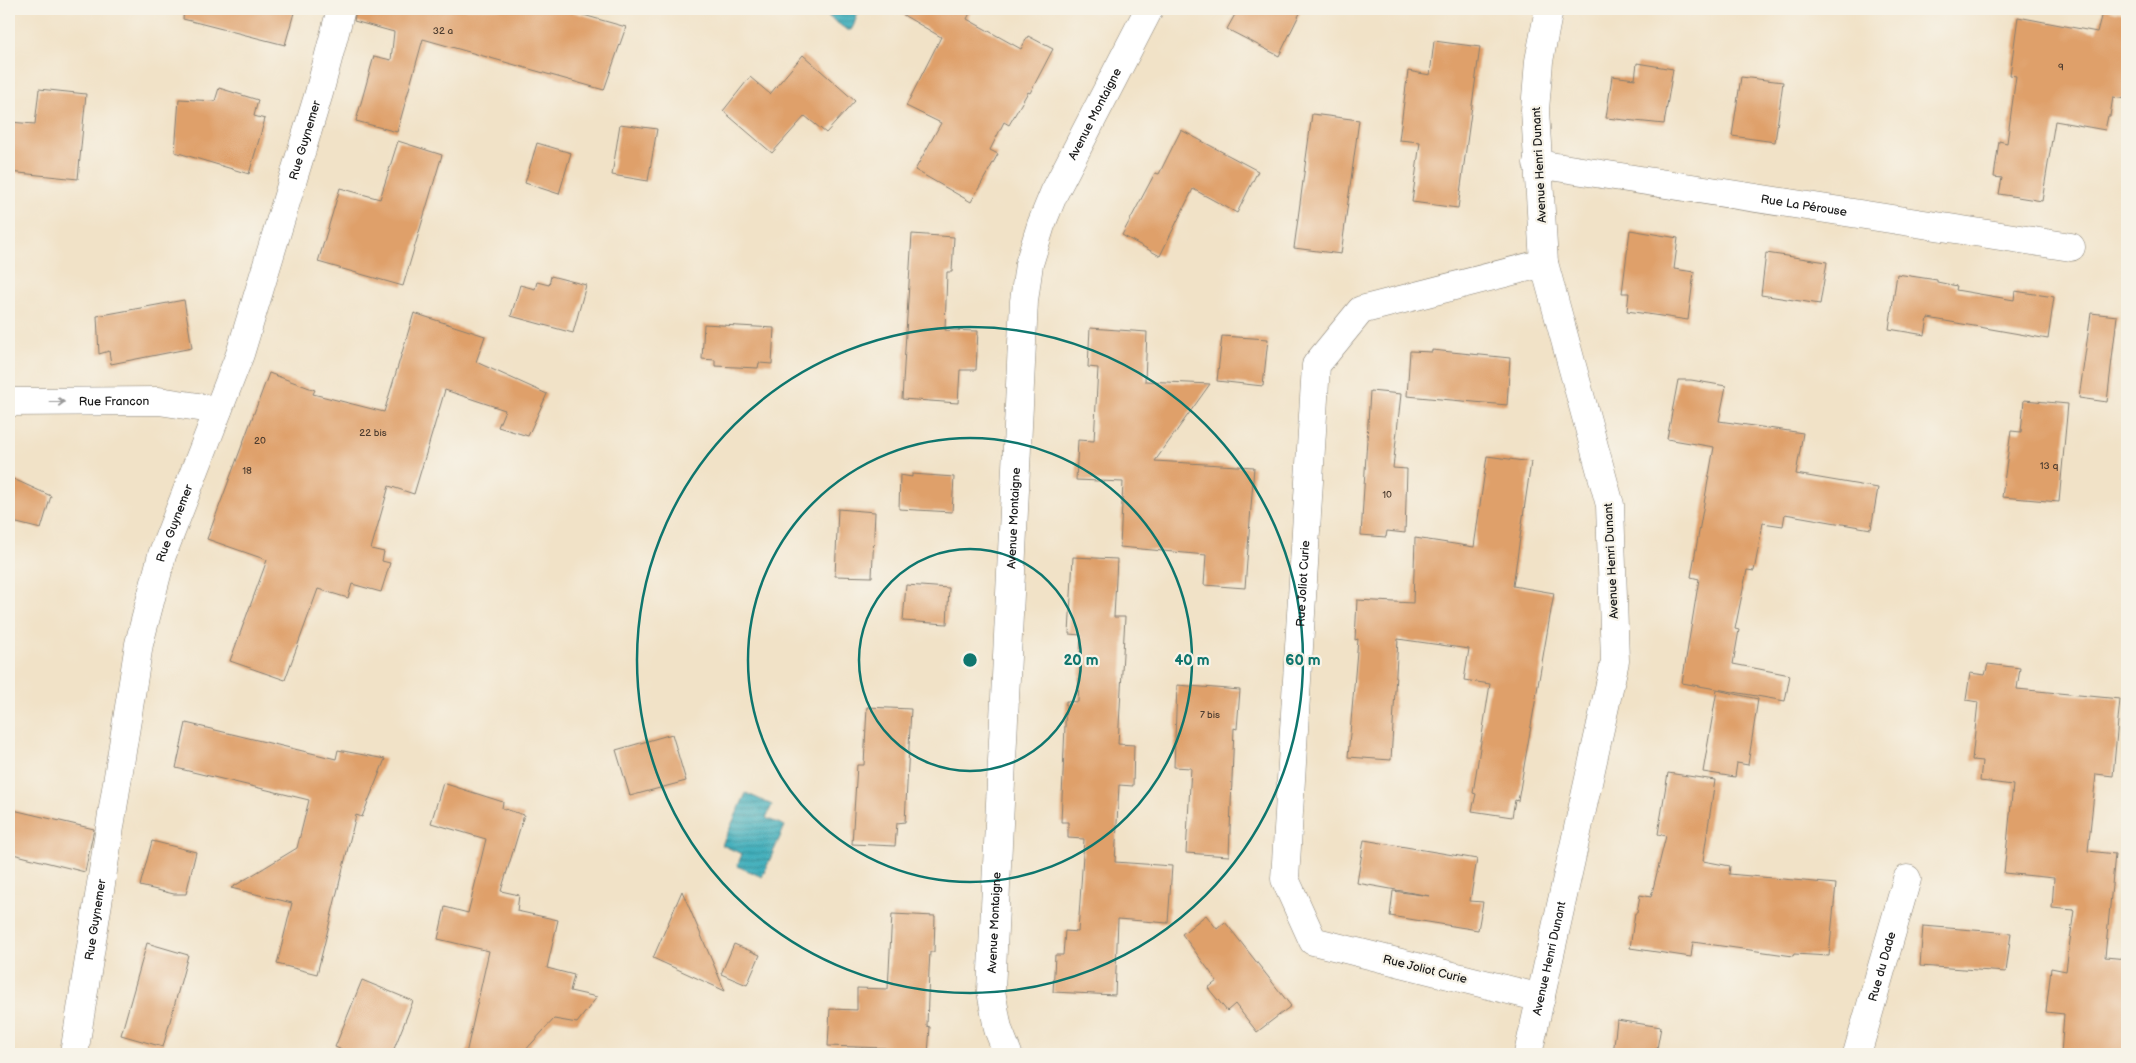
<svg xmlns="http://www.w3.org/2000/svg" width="2136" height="1063" viewBox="0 0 2136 1063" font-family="'Balsamiq Sans',sans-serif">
  <defs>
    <pattern id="water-rules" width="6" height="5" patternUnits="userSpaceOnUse" patternTransform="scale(1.25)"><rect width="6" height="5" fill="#40afbc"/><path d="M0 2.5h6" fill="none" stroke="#358e98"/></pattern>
  </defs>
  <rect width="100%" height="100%" fill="#f7f3e8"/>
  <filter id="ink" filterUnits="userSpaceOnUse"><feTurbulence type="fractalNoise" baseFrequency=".02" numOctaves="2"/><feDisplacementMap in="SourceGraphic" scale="10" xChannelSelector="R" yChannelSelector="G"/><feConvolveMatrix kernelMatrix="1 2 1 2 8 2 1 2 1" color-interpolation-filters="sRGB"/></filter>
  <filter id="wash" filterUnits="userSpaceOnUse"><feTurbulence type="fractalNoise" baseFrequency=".0096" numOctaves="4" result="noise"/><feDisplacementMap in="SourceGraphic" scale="20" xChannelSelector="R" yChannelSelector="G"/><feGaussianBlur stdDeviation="1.12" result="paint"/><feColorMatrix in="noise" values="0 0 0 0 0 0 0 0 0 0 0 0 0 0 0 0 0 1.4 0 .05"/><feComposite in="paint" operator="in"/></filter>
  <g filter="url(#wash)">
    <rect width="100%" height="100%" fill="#f1e2c7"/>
    <g fill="url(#water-rules)" stroke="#2e666c">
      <path d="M826,9h31l2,3c-4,5 -3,11 -8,18h-4l-18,-13z"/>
      <path d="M746,793l26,12 -6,13 19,8 -23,51 -25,-11 5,-12 -20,-9z"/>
    </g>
    <g id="blocks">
      <g fill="#dfa06a">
        <path d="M184,9h111l-10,36 -102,-26z"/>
        <path d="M356,9h206l64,18 -22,63 -181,-51 -26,93 -41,-11 18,-65 17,4 3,-28 -40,-11z"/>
        <path d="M893,9h79l-5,10 54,30 7,-13 25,13 -23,44 -2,-1 -19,33 -5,-3 -14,28 8,4 -27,48 -56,-32 26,-47 -35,-17 35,-69z"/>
        <path d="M1238,9h64l-23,47 -52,-27z"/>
        <path d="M2103,9l24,5v85l-14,-2 -3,19h-2l-3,14 -50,-9 -13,80 -43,-7 3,-16 -8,-1 5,-36 8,2 9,-67 -6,-1 8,-58 79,15z"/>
        <path d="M1434,41l46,6 -22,161 -46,-6 8,-60 -21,-2 9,-69 22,4z"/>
        <path d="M803,55l52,46 -29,32 -21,-17 -33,37 -49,-42 27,-34 20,17z"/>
        <path d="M1637,63l36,6 -9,55 -58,-6 6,-42 23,3z"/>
        <path d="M1741,77l42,5 -8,60 -43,-6z"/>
        <path d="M219,88l39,12 -4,16 11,3 -16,55 -74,-22 4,-53 36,2z"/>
        <path d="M39,89l47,5 -8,85 -69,-7v-50l26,2z"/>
        <path d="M1312,114l47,6 -18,134 -47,-6z"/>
        <path d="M620,124l37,5 -9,52 -36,-6z"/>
        <path d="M1181,130l77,41 -21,42 -44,-24 -33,67 -38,-21 33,-62 4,1z"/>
        <path d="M398,141l44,14 -39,131 -85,-24 22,-74 40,11z"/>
        <path d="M537,143l34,10 -12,41 -34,-11z"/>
        <path d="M1630,230l48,8 -4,31 20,3 -6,48 -61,-9 2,-18h-7z"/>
        <path d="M912,234l42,3 -2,35h-5l-2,58 33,1 -2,39h-16l-2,33 -56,-4z"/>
        <path d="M1766,253l61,9 -7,42 -59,-9z"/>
        <path d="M1897,274l40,6v2l20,4 -1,4 58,10 1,-9 39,6 -6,42 -120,-21 -3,17 -36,-6z"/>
        <path d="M551,276l35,9 -13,48 -62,-17 9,-31 15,4 2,-7 12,3z"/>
        <path d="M184,300l8,48 -81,16 -2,-13 -10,3 -2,-38z"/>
        <path d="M414,313l71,23 -9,26 71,32 -19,42 -30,-9 7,-17 -60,-20 -31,104 -25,-8 -18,63 13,3 -2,9 8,2 -9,29 -29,-8 -4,14 -30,-9 -33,91 -55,-19 37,-101 -60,-21 62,-166 46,17 -2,4 71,18z"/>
        <path d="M2091,313l26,3 -10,86 -28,-4z"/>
        <path d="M704,324l70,4 -2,36 -13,-1 -1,5 -43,-2v-6l-13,-1z"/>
        <path d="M1090,328l57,4 -2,49 65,3 -55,77 99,6 -9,121 -41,-3 2,-30 -86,-8 3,-65 -47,-2 2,-40 16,1 4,-73 -10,-1z"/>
        <path d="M1222,336l46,3 -5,47 -46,-5z"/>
        <path d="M1432,350l78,8 -3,47 -100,-9 3,-45 22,1z"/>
        <path d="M1678,380h13l35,6 -7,35 84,12 -7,41 82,14 -7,41 -86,-15 -2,12 -20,-3 -9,48 -7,-1 -12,59 4,1 -6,34 57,11 -5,26 -103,-18 17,-104 -8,-2 23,-130 -47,-8z"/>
        <path d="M1370,391l31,3 -8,74 14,1 -2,64 -18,-2 -1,6 -25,-2z"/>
        <path d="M2024,400l44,4 -9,98 -57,-5 9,-66 10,1z"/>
        <path d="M1487,456l44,6 -18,124 41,7 -36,208 -3,-1 -3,17 -40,-6 4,-17 -3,-1 17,-109 -26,-4 5,-31 -71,-10 -7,121 -43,-3 10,-118 -3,1 2,-40 56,3 2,-65 59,9z"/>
        <path d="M912,474l42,3 -2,35 -53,-3 1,-34 12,2z"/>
        <path d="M9,477l42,19 -10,33 -32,-8z"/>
        <path d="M838,509l37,3 -3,65 -37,-1z"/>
        <path d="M1073,557l44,2 -3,58h11l-7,127 16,1 -1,41 -14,-1 -4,77 57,4 -4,57 -50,-4 -3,76 -62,-3 2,-37h8l2,-24 13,1 6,-93 -16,-1v-16h-7l5,-121 12,1 3,-67 -12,-1z"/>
        <path d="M906,585l43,3 -2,36 -44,-3z"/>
        <path d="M1988,664l32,4 -3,21 103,10 -7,77 -17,-2 -8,77 27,3 -10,103 22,2v95h-66l3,-40 -18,-2 5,-44 15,3 8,-61 -22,-2 2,-30 -50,-5 9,-88 -33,-4 2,-20 -10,-1 6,-58 -12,-2 4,-27 15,2z"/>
        <path d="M1177,685l63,5 -3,39 -3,-1 -5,128 -43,-3 5,-85 -17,-1z"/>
        <path d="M1717,690l41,9 -10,66 -11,-2 -2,14 -32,-5z"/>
        <path d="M867,707l44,2 -6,113 -8,1 -2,23 -43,-2 5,-79h7z"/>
        <path d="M186,723l150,36 2,-9 47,9 -23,58 -6,-2 -39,159 -40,-10 15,-61 -61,-15 66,-40 12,-48 -133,-32z"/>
        <path d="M672,734l14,47 -56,15 -14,-46z"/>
        <path d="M1668,773l47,7 -12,81 27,5 -1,8 107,10 -7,72 -35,-2 -1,2 -100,-14 -2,15 -61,-9 5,-35h2l3,-18 11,2 15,-61 -8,-2z"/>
        <path d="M443,783l60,19 -1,6 22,7 -23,76 18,4 -2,16 41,9 -11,48 27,7 -4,16 27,6 -20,26 -23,-4 -32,35h-56l23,-103 -51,-12 7,-32 23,6 18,-74 -55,-16z"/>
        <path d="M9,809l85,20 -9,43 -76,-19z"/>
        <path d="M1364,840l113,19 -7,42 13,1 -5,28 -88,-14 3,-25 37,5 -73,-13z"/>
        <path d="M152,841l44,11 -10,42h-12l-34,-8z"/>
        <path d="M682,891l43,100 -72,-33z"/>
        <path d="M892,914l43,2 -1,36h-4l-1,18 -2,56 3,1 -2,27h-43v-6l-57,-2 2,-37 27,1v-22l31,1z"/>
        <path d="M1206,915l11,14 8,-7 66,84 -34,26 -22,-28 -8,7 -19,-23 9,-7 -35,-47z"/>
        <path d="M1923,926l88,7 -5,39 -86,-6z"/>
        <path d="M147,943l41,12 -25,92 -42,-12z"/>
        <path d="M734,944l26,11 -13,30 -26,-11z"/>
        <path d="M362,980l51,21 -21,53h-40l-17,-7z"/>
        <path d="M1617,1020l44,7 -5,27h-43z"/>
      </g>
    </g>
  </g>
  <g filter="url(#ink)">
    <use href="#blocks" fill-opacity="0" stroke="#867f72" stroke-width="1"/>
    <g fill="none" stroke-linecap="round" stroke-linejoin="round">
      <defs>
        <g id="minor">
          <path id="s1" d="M1537,164l534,83"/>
          <path id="s2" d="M9,402l150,-1 59,9"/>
          <path id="s3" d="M1541,998l-228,-57 -28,-62 31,-514 45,-55 183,-47"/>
          <path id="s4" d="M74,1054l65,-410 23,-89 78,-201 79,-261 22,-84"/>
          <path id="s5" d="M1008,1054l-10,-25 -7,-38 33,-690 5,-37 12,-39 13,-32 95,-184"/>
          <path id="s6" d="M1528,1054l87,-393 -5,-156 -66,-242 -9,-153 4,-49 10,-52"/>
          <path id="s7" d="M1857,1054l50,-175"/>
        </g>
      </defs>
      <use href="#minor" stroke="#867f72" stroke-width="29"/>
      <use href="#minor" stroke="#fff" stroke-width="28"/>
    </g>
    <defs><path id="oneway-shaft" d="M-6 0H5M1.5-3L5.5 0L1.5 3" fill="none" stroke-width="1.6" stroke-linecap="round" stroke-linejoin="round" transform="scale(1.25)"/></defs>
    <use stroke="#999" href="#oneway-shaft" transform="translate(57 402)"/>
  </g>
  <g fill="none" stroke="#0f766e" stroke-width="2.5">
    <circle cx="970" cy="660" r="111"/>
    <circle cx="970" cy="660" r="222"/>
    <circle cx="970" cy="660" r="333"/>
  </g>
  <g text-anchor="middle" stroke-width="4.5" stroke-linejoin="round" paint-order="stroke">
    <g font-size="10" fill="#4d3d30">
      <text x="443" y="34">32 a</text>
      <text x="2061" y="70">9</text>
      <text x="373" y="436">22 bis</text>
      <text x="260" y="444">20</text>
      <text x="2049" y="469">13 q</text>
      <text x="247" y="474">18</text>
      <text x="1387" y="498">10</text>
      <text x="1210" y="718">7 bis</text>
    </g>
    <g font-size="12" fill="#1c1c1c" stroke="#f7f3e8">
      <text dy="4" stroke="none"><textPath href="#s5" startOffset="958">Avenue Montaigne</textPath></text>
      <text dy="4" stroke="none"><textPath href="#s4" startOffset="946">Rue Guynemer</textPath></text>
      <text transform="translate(1539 165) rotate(-93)" y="4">Avenue Henri Dunant</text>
      <text dy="4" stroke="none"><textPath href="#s1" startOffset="270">Rue La Pérouse</textPath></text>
      <text dy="4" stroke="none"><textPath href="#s2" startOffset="105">Rue Francon</textPath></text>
      <text dy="4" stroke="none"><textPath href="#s5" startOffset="539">Avenue Montaigne</textPath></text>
      <text dy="4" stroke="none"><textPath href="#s4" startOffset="541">Rue Guynemer</textPath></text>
      <text transform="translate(1611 561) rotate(-93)" y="4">Avenue Henri Dunant</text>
      <text dy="4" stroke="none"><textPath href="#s3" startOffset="599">Rue Joliot Curie</textPath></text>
      <text dy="4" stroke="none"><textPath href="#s4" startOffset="136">Rue Guynemer</textPath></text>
      <text dy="4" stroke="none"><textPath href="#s5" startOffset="134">Avenue Montaigne</textPath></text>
      <text dy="4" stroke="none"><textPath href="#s6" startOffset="98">Avenue Henri Dunant</textPath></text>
      <text dy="4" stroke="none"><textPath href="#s7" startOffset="91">Rue du Dade</textPath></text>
      <text transform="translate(1425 969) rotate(14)" y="4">Rue Joliot Curie</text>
    </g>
  </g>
  <circle cx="970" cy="660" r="8" fill="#0f766e" stroke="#f7f3e8" stroke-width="2.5"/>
  <g font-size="15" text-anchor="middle" font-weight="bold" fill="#0f766e" stroke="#f7f3e8" stroke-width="4.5" stroke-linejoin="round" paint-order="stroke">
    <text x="1081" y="665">20 m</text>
    <text x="1192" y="665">40 m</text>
    <text x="1303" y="665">60 m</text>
  </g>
  <rect width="2136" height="1063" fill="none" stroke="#f7f3e8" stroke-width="30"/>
</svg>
